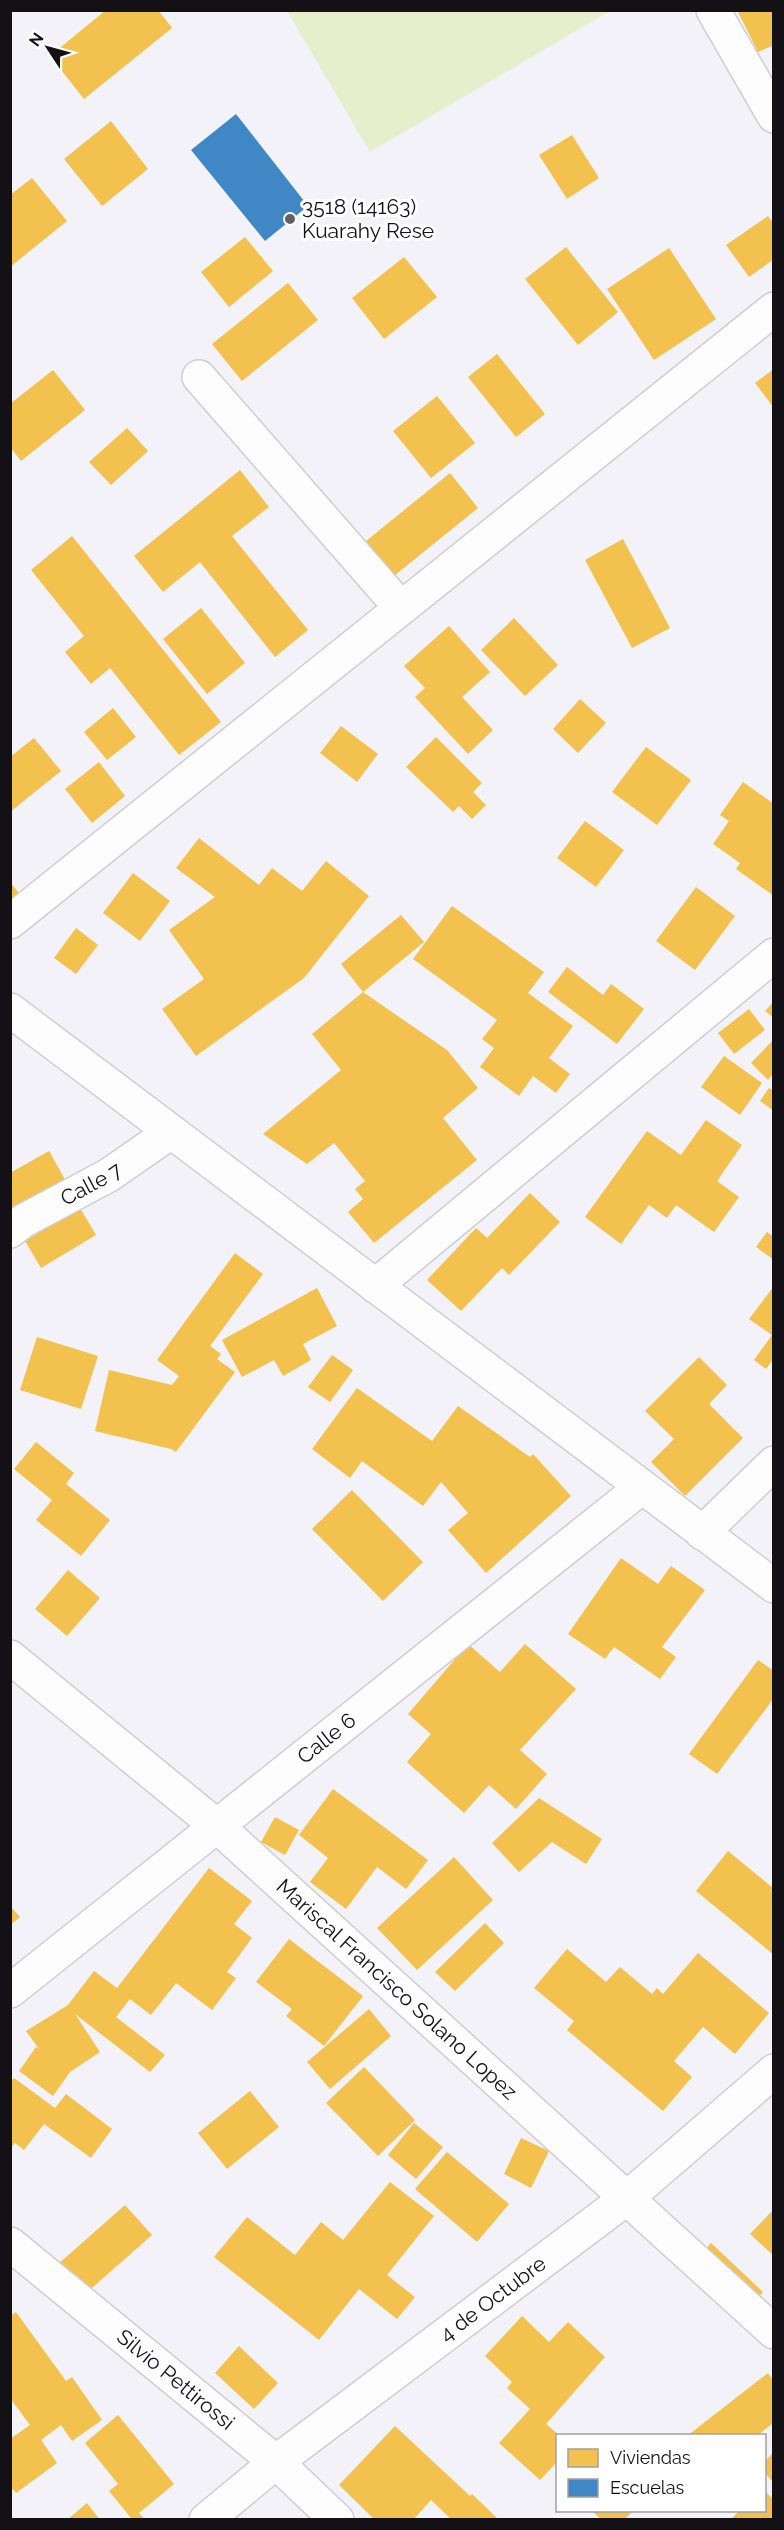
<svg xmlns="http://www.w3.org/2000/svg" width="784" height="2530" viewBox="0 0 784 2530" font-family="Raleway,sans-serif">
  <rect width="100%" height="100%" fill="#f3f2f8"/>
  <path fill="#e7eecd" d="M287,11h323l-240,141z"/>
  <g fill="#f2c14e">
    <path d="M106,10h52l14,18 -88,71 -34,-43z"/>
    <path d="M740,10h34v35l-16,7 -20,-40z"/>
    <path d="M111,121l37,48 -46,37 -38,-47z"/>
    <path d="M572,135l27,43 -32,21 -28,-44z"/>
    <path d="M32,178l35,43 -57,46v-72z"/>
    <path d="M768,216l6,8v35l-25,18 -23,-32z"/>
    <path d="M245,237l28,34 -44,36 -28,-35z"/>
    <path d="M566,247l52,65 -40,33 -53,-66z"/>
    <path d="M669,248l47,71 -62,41 -47,-71z"/>
    <path d="M404,257l33,40 -53,42 -32,-41z"/>
    <path d="M288,283l30,37 -76,61 -30,-37z"/>
    <path d="M497,354l48,60 -29,23 -48,-60z"/>
    <path d="M774,369v39l-19,-25z"/>
    <path d="M53,370l32,40 -64,51 -11,-14v-43z"/>
    <path d="M437,396l38,47 -44,35 -38,-47z"/>
    <path d="M127,428l21,23 -37,34 -22,-23z"/>
    <path d="M240,470l29,37 -37,29 76,94 -33,27 -75,-95 -37,30 -29,-36z"/>
    <path d="M450,473l28,35 -84,68 -28,-35z"/>
    <path d="M72,536l149,186 -42,33 -69,-87 -19,16 -26,-32 19,-16 -53,-66z"/>
    <path d="M623,539l47,89 -38,20 -47,-88z"/>
    <path d="M201,608l44,55 -38,31 -44,-55z"/>
    <path d="M514,618l44,47 -33,31 -44,-46z"/>
    <path d="M449,626l41,46 -28,25 31,33 -25,24 -53,-57 10,-9 -21,-22z"/>
    <path d="M580,699l26,24 -28,30 -25,-24z"/>
    <path d="M113,708l23,29 -29,23 -23,-28z"/>
    <path d="M341,726l37,28 -21,28 -37,-29z"/>
    <path d="M436,737l46,46 -9,9 13,13 -14,14 -13,-13 -6,6 -47,-45z"/>
    <path d="M34,738l27,33 -51,41v-55z"/>
    <path d="M646,747l45,33 -34,45 -45,-33z"/>
    <path d="M99,762l26,34 -33,27 -27,-34z"/>
    <path d="M743,782l31,22v92l-38,-27 4,-6 -27,-19 16,-23 -9,-6z"/>
    <path d="M585,821l39,29 -28,37 -39,-29z"/>
    <path d="M199,838l60,47 13,-17 30,23 24,-30 43,35 -65,82 -108,78 -34,-47 42,-30 -35,-49 46,-33 -39,-29z"/>
    <path d="M133,873l37,28 -30,40 -37,-28z"/>
    <path d="M10,882l9,11 -9,7z"/>
    <path d="M696,887l39,29 -40,54 -39,-29z"/>
    <path d="M452,906l92,66 -16,21 45,33 -24,32 21,16 -14,19 -23,-17 -14,20 -39,-29 14,-19 -12,-9 15,-19 -84,-61z"/>
    <path d="M401,915l23,27 -61,50 -22,-28z"/>
    <path d="M76,928l22,17 -22,29 -22,-16z"/>
    <path d="M567,967l36,28 8,-11 33,25 -27,35 -69,-52z"/>
    <path d="M363,992l84,58 31,38 -35,30 34,42 -103,83 -26,-31 15,-13 -8,-10 10,-8 -31,-38 -27,21 -44,-30 78,-64 -29,-36z"/>
    <path d="M774,1001v17l-9,-7z"/>
    <path d="M749,1009l16,21 -31,24 -16,-21z"/>
    <path d="M774,1039v34l-6,7 -17,-17z"/>
    <path d="M724,1056l38,27 -22,32 -39,-28z"/>
    <path d="M769,1088l5,3v20l-14,-10z"/>
    <path d="M706,1120l36,25 -25,36 22,16 -25,35 -38,-27 -9,13 -18,-13 -28,39 -36,-27 62,-86 34,24z"/>
    <path d="M49,1151l19,34 -51,29 -7,-11v-30z"/>
    <path d="M530,1193l30,29 -51,53 -7,-7 -41,43 -34,-31 49,-52 11,10z"/>
    <path d="M80,1208l16,27 -55,33 -16,-27z"/>
    <path d="M767,1232l7,5v23l-18,-13z"/>
    <path d="M235,1253l28,21 -53,72 11,8 -4,5 18,13 -59,80 -5,-3 -76,-18 14,-61 63,15 7,-9 -22,-16z"/>
    <path d="M774,1286v72l-8,11 -12,-9 18,-25 -23,-16z"/>
    <path d="M317,1288l20,38 -34,18 8,16 -28,16 -9,-16 -32,17 -20,-37z"/>
    <path d="M37,1337l61,19 -17,53 -61,-19z"/>
    <path d="M332,1355l21,15 -23,32 -22,-15z"/>
    <path d="M699,1357l28,28 -18,19 34,34 -58,58 -34,-34 23,-23 -29,-28z"/>
    <path d="M357,1388l75,53 26,-35 72,51 3,-3 38,42 -85,77 -38,-43 20,-17 -27,-31 -18,24 -61,-45 -12,17 -38,-29z"/>
    <path d="M36,1442l38,31 -8,11 44,36 -29,36 -45,-36 16,-20 -38,-31z"/>
    <path d="M352,1490l71,72 -40,39 -71,-72z"/>
    <path d="M621,1558l37,26 13,-18 34,24 -43,57 14,10 -16,22 -46,-32 -9,12 -37,-25z"/>
    <path d="M68,1570l32,28 -33,38 -32,-27z"/>
    <path d="M468,1644l32,28 25,-28 51,45 -56,61 27,24 -31,35 -27,-24 -25,28 -57,-51 24,-28 -23,-20z"/>
    <path d="M758,1660l16,11v27l-57,76 -28,-20z"/>
    <path d="M333,1789l95,71 -22,29 -29,-22 -31,42 -36,-27 18,-24 -29,-23z"/>
    <path d="M539,1798l63,41 -16,25 -34,-22 -33,30 -27,-29z"/>
    <path d="M275,1817l24,13 -14,25 -24,-13z"/>
    <path d="M728,1851l45,37 -2,3 3,2v62l-78,-64z"/>
    <path d="M454,1857l39,43 -76,70 -40,-42z"/>
    <path d="M209,1868l43,33 -18,23 18,14 -25,34 9,6 -24,32 -36,-27 -25,32 -21,-16 -14,18 49,38 -15,17 -75,-58 25,38 -30,20 -17,24 -34,-25 17,-24 3,2 -13,-18 42,-26 26,-34 23,17z"/>
    <path d="M10,1906l10,11 -10,8z"/>
    <path d="M485,1923l19,20 -49,48 -20,-19z"/>
    <path d="M289,1939l74,57 -39,50 -38,-30 6,-7 -36,-27z"/>
    <path d="M567,1949l39,33 14,-15 32,27 5,-6 6,6 35,-41 71,60 -34,41 -32,-27 -29,34 18,16 -29,34 -96,-81 7,-9 -40,-33z"/>
    <path d="M369,2009l22,27 -61,53 -23,-27z"/>
    <path d="M364,2067l51,53 -37,36 -52,-53z"/>
    <path d="M14,2078l41,30 11,-14 46,35 -21,29 -47,-34 -20,26 -9,-7 -5,5v-65z"/>
    <path d="M250,2091l29,36 -52,42 -29,-36z"/>
    <path d="M414,2123l29,24 -27,32 -28,-24z"/>
    <path d="M521,2138l28,13 -18,37 -27,-14z"/>
    <path d="M447,2152l62,52 -32,38 -62,-53z"/>
    <path d="M390,2182l44,34 -47,59 28,22 -18,22 -38,-30 -40,51 -105,-83 33,-40 48,38 26,-33 22,18z"/>
    <path d="M125,2205l27,30 -68,60 -27,-30z"/>
    <path d="M774,2209v47l-24,-22z"/>
    <path d="M711,2243l52,49 -11,12 -52,-48z"/>
    <path d="M16,2312l50,69 6,-4 30,43 -30,21 -11,-16 -20,15 16,23 -41,30 -6,-7v-47l20,-14 -20,-27v-82z"/>
    <path d="M522,2316l27,26 19,-20 37,35 -59,67 12,10v27l-18,19 -41,-37 31,-34 -23,-21 5,-6 -27,-26z"/>
    <path d="M239,2346l39,37 -24,26 -39,-36z"/>
    <path d="M768,2373l6,8v41l-17,14h-70z"/>
    <path d="M118,2415l56,69 -35,29 6,7h-15l1,-2 -22,-27 9,-7 -33,-41z"/>
    <path d="M395,2426l75,70 2,-2 27,26h-47l-21,-20 -18,20h-38l-36,-35z"/>
    <path d="M774,2452v28l-2,1 -7,-8v-12z"/>
    <path d="M765,2491l9,9v20h-44l9,-9h26z"/>
    <path d="M87,2503l13,17h-33z"/>
    <path d="M592,2511h41l-9,9h-22z"/>
  </g>
  <path fill="#3f88c5" d="M236,114l72,92 -43,35 -74,-91z"/>
  <g fill="none" stroke-linecap="round" stroke-linejoin="round">
    <defs>
      <g id="street">
        <path d="M713,10l61,106"/>
        <path d="M199,377l202,231"/>
        <path d="M10,922l764,-613"/>
        <path id="s1" d="M10,1231l13,-10 86,-46 62,-43"/>
        <path d="M375,1286l399,-331"/>
        <path d="M702,1533l72,-70"/>
        <path id="s2" d="M10,1657l208,170 556,505"/>
        <path id="s3" d="M10,1991l632,-504"/>
        <path id="s4" d="M10,2244l266,218 61,58"/>
        <path id="s5" d="M206,2520l70,-58 351,-264 147,-127"/>
      </g>
      <path id="primary" d="M10,1010l764,576"/>
    </defs>
    <use href="#street" stroke="#cecdd2" stroke-width="36"/>
    <use href="#primary" stroke="#cecdd2" stroke-width="36"/>
    <use href="#street" stroke="#fdfdfe" stroke-width="33"/>
    <use href="#primary" stroke="#fdfdfe" stroke-width="33"/>
  </g>
  <circle fill="#616065" stroke="#fff" stroke-width="2" cx="290" cy="219" r="6"/>
  <g text-anchor="middle" stroke-width="6" stroke-linejoin="round" paint-order="stroke">
    <g font-size="21" fill="#131116" stroke="#fff" text-anchor="start">
      <text x="302" y="214">3518 (14163)<tspan x="302" dy="24">Kuarahy Rese</tspan></text>
    </g>
    <g font-size="21" fill="#131116" stroke="#fff">
      <text dy="7" stroke="none"><textPath href="#s1" startOffset="94">Calle 7</textPath></text>
      <text dy="7" stroke="none"><textPath href="#s3" startOffset="405">Calle 6</textPath></text>
      <text dy="7" stroke="none"><textPath href="#s2" startOffset="510">Mariscal Francisco Solano Lopez</textPath></text>
      <text dy="7" stroke="none"><textPath href="#s5" startOffset="362">4 de Octubre</textPath></text>
      <text dy="7" stroke="none"><textPath href="#s4" startOffset="214">Silvio Pettirossi</textPath></text>
    </g>
  </g>
  <rect width="784" height="2530" fill="none" stroke="#131116" stroke-width="24"/>
  <rect x="556" y="2434" width="210" height="78" fill="#ffffff" stroke="#a1a0a2" stroke-width="1.5"/>
  <rect x="568" y="2449" width="30" height="18" fill="#f2c14e" stroke="#a1a0a2" stroke-width="1.5"/>
  <text x="610" y="2464" font-size="18" fill="#131116">Viviendas</text>
  <rect x="568" y="2479" width="30" height="18" fill="#3f88c5" stroke="#a1a0a2" stroke-width="1.5"/>
  <text x="610" y="2494" font-size="18" fill="#131116">Escuelas</text>
  <g transform="translate(48 48) rotate(306)" stroke="#ffffff" stroke-width="4.5" paint-order="stroke">
  <path d="M0-4.5L10 22L0 15L-10 22Z" fill="#131116"/>
  <text y="-9" font-size="16" font-weight="bold" text-anchor="middle" fill="#131116">N</text>
  </g>
</svg>
